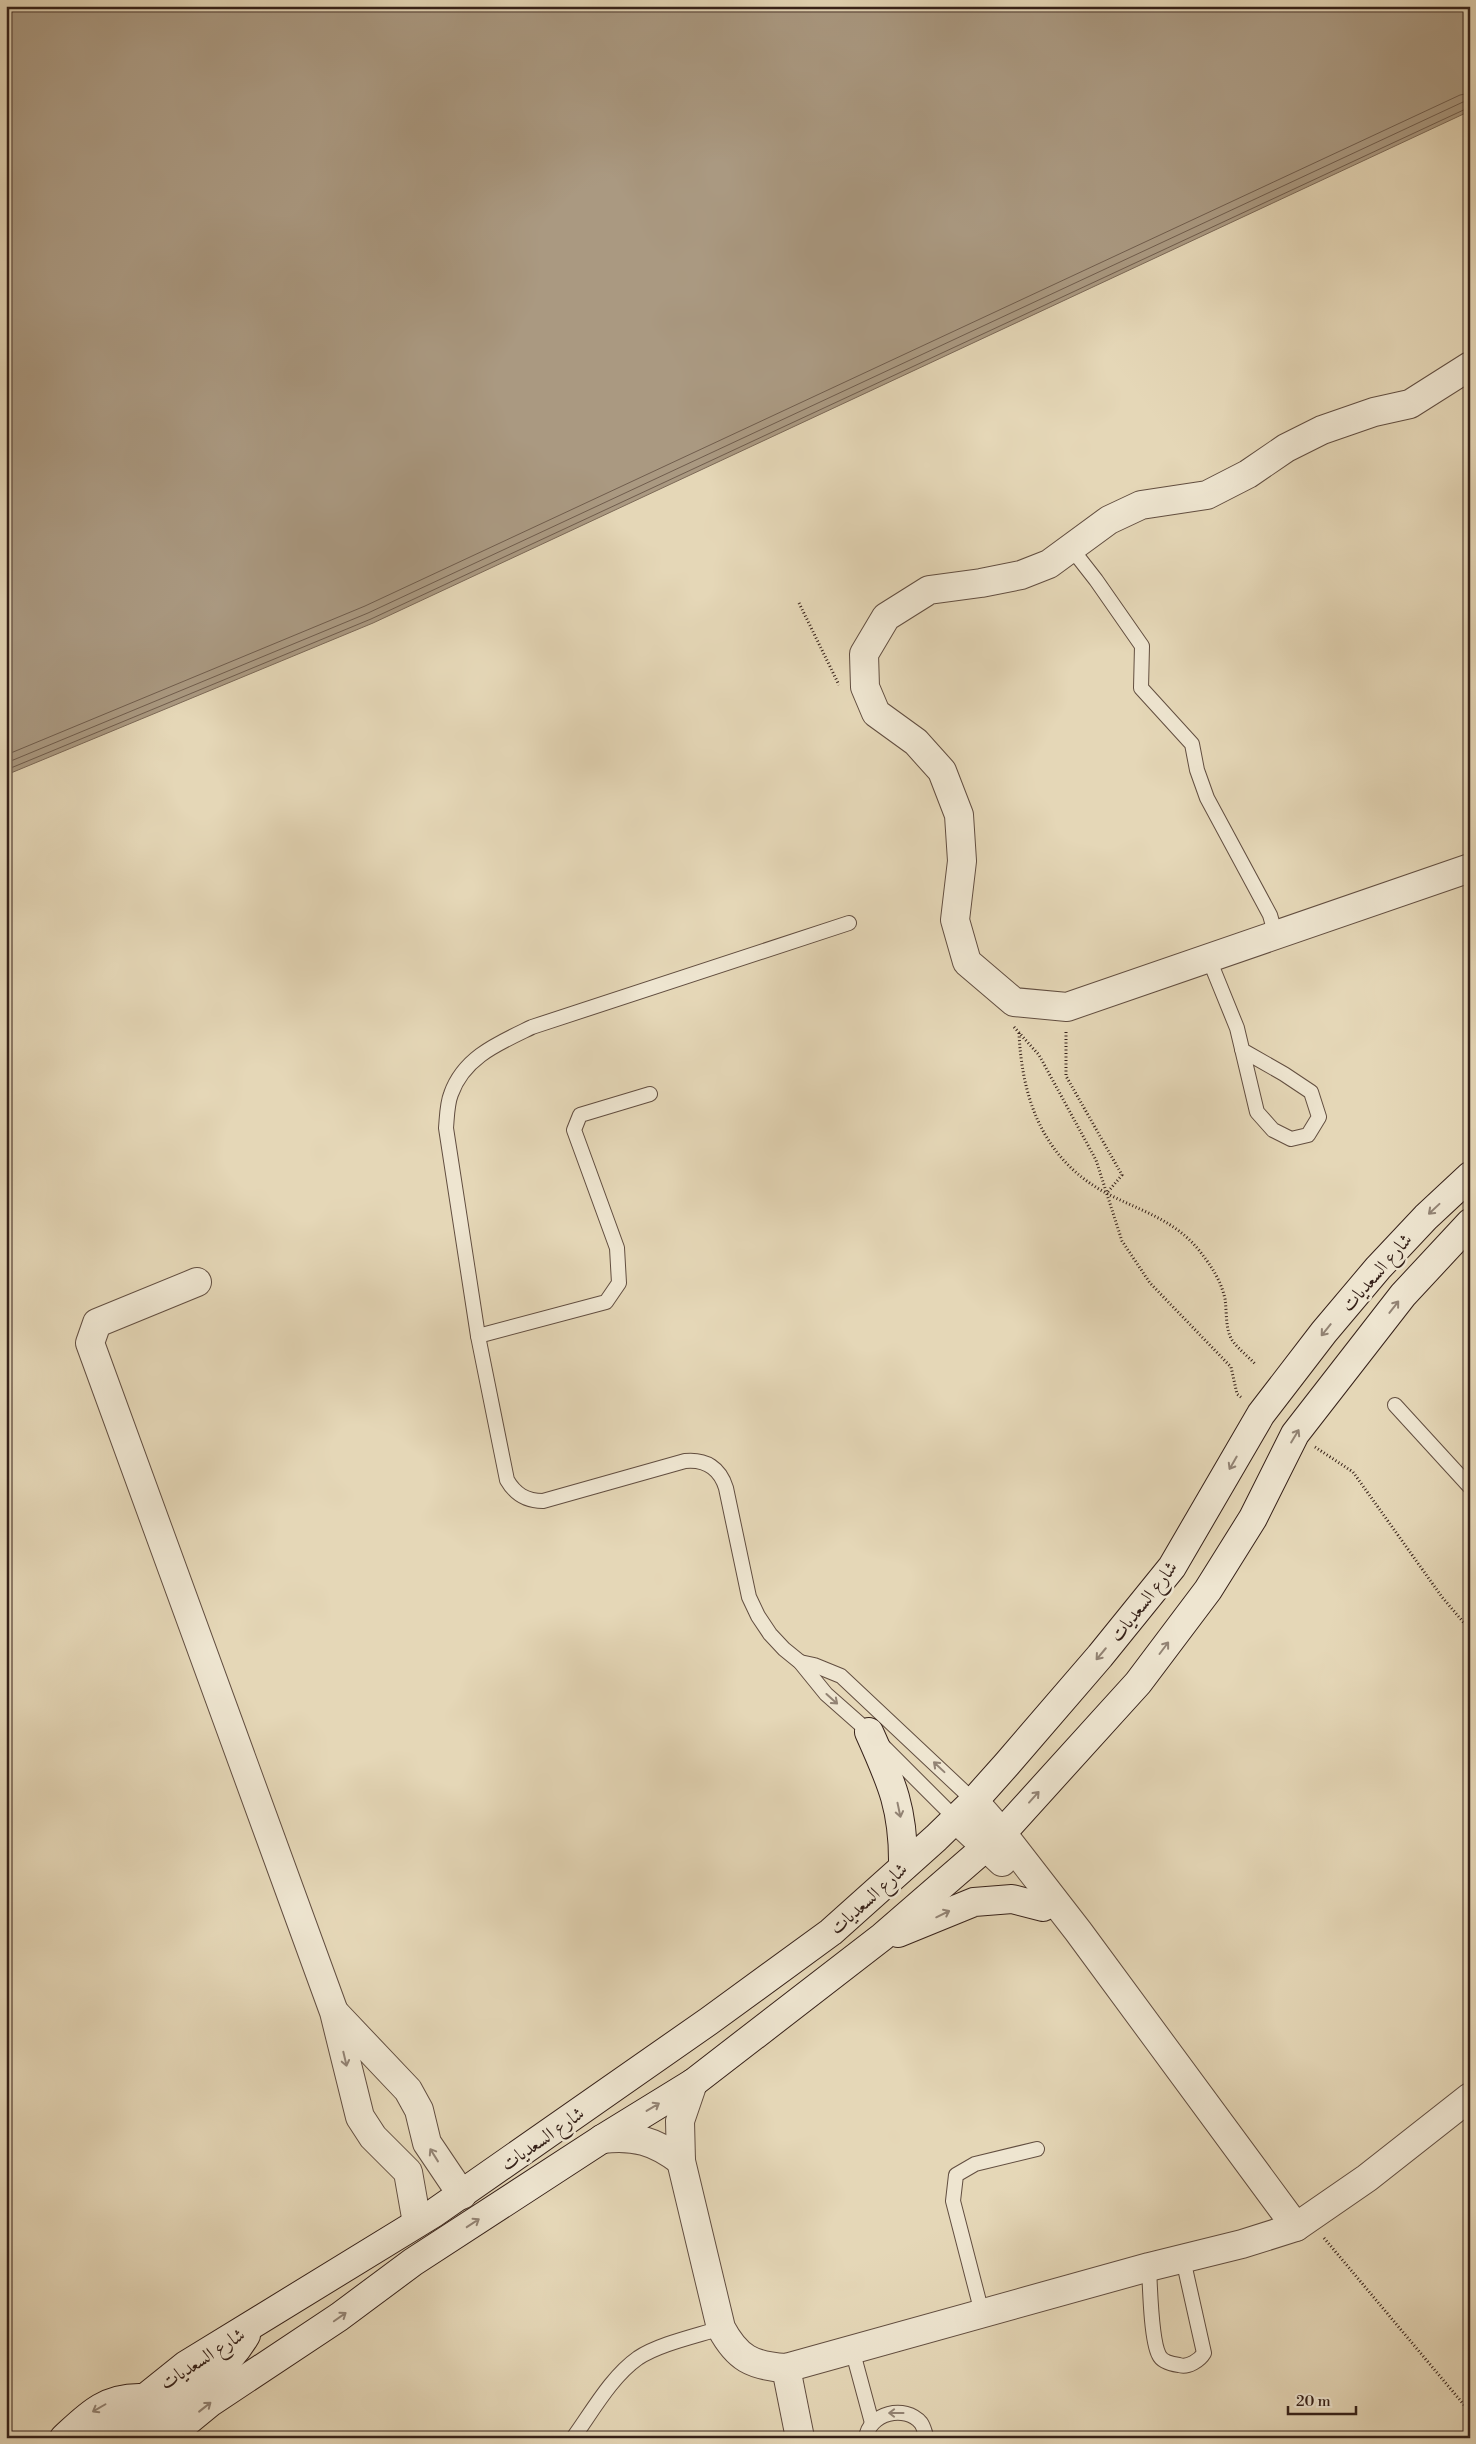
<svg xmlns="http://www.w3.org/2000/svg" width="1476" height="2444" viewBox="0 0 1476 2444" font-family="'Libre Bodoni',Amiri,serif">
  <rect width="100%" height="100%" fill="#e5d7b7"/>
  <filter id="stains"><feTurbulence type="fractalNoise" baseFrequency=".004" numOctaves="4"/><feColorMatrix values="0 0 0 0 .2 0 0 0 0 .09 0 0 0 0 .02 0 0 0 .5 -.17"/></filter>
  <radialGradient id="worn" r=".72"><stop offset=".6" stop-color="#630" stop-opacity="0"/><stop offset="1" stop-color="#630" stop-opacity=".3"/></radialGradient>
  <path fill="#aa9981" stroke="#7c6957" d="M6,6h1464v105l-1097,512 -367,152z"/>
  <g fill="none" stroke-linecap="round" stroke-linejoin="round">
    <g stroke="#705d4d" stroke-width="1">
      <path d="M6,755l359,-149 1095,-511 10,-2"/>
      <path d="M6,763l362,-150 1095,-511 7,-1"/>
      <path d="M6,770l365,-151 1099,-512"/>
    </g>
    <defs>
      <g id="lane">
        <path d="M1071,548l25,32 46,66 -1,42 51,56 5,26 10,28 63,117 6,21"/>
        <path d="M849,923l-317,104c-33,16 -68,30 -81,67 -4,10 -4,23 -5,34l32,208 29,144c8,14 19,21 36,21l142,-40c21,-2 35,7 41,27l23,109 9,19 12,18 14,15 16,13 26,32 43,38 87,87"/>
        <path d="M1209,959l28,69 20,84 16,18 18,9 17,-4 11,-18 -8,-25 -27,-18 -42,-24"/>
        <path d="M478,1336l128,-34 13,-19 -2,-35 -43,-118 6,-15 70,-21"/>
        <path d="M1395,1405l75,82"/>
        <path d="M800,1662l14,3 27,11 133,125"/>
        <path d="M1149,2267c1,20 2,73 10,88 3,7 13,9 20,10 9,3 21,-5 25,-12l-21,-94"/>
        <path d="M982,2313l-29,-112 3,-26 19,-11 62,-15"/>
        <path d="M852,2349l20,74"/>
        <path d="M573,2438c19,-26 38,-61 65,-80 21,-14 58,-22 83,-30"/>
        <path d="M866,2438c3,-25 39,-34 55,-15 3,4 4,11 6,15"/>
      </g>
      <g id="street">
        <path d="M1470,366l-60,38 -36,8 -52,18 -36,18 -38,26 -41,21 -66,10 -32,15 -60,44 -28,11 -40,8 -52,7 -43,27 -22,37 1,33 11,26 40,29 26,29 17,44 3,46 -7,59 12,42 47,40 53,5 403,-139"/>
        <path d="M197,1282l-100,41 -7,20 244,669 26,105 13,20 35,35 9,51"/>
        <path d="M974,1801l28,32 76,98 218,296"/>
        <path d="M956,1819l46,43"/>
        <path d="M335,2013l73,77 11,20 8,33 35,52"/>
        <path d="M693,2083l-13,38 1,40 40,167c16,30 31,38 65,40l363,-101 93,-23 54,-17 71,-49 103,-81"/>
        <path d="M602,2139c32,-4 53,2 79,22"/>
        <path d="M786,2368l14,70"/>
      </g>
      <g id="secondary">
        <path d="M869,1732c23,51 35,78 34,135"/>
        <path d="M898,1933l76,-31 38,-3 31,8"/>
        <path d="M64,2438c24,-22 40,-40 75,-40"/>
        <path d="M95,2438l91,-73 248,-152 275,-192 122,-89 105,-94 38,-37 33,-37 93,-108 72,-89 89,-153 63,-82 54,-64 48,-51 44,-41"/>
        <path d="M125,2438c42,-32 94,-56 121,-103"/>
        <path d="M167,2438l44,-36 128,-85 74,-55 189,-123 91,-56 189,-146 120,-104 136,-150 70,-93 45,-72 42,-84 108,-139 67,-72"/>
      </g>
    </defs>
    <use href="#lane" stroke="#624e40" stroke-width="16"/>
    <use href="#street" stroke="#624e40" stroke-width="30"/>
    <use href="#secondary" stroke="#362119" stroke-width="30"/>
    <g stroke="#362119" stroke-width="3" stroke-dasharray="1 2.5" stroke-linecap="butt">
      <path d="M799,603l40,82"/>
      <path d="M1014,1027l25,28 57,105 26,81 28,42 81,84 6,27 5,4"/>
      <path d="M1066,1032v44l56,99 -15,18"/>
      <path d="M1019,1033c3,67 25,128 89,161 33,17 66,26 90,55 12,15 23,31 27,50 2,13 0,29 7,41 6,9 17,17 24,25"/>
      <path d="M1315,1447l38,25 89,125 28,33"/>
      <path d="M1324,2238l146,174"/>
    </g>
    <use href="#lane" stroke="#eee5d0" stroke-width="14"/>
    <use href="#street" stroke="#eee5d0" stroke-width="28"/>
    <use href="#secondary" stroke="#eee5d0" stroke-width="28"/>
  </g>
  <defs><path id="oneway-shaft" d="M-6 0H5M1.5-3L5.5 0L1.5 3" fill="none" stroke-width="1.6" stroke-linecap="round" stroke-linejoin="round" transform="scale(1.25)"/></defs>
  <g stroke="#928374">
    <use href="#oneway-shaft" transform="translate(1434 1209) rotate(137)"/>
    <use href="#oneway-shaft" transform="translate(1394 1307) rotate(-52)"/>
    <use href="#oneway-shaft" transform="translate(1326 1330) rotate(129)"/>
    <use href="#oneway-shaft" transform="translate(1295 1436) rotate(-59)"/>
    <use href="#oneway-shaft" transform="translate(1233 1463) rotate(120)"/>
    <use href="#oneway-shaft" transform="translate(1164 1648) rotate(-53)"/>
    <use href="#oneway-shaft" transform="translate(1101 1654) rotate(130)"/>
    <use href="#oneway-shaft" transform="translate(832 1699) rotate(42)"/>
    <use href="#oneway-shaft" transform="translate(939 1767) rotate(-137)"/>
    <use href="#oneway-shaft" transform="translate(1034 1797) rotate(-48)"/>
    <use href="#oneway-shaft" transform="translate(899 1810) rotate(78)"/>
    <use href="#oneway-shaft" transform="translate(943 1914) rotate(-26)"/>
    <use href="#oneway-shaft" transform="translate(345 2059) rotate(77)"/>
    <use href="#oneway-shaft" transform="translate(653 2107) rotate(-31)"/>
    <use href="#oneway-shaft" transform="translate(434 2155) rotate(-122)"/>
    <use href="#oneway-shaft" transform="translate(473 2223) rotate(-33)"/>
    <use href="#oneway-shaft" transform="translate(340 2317) rotate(-35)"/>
    <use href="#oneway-shaft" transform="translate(205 2407) rotate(-38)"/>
    <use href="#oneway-shaft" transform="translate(99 2408) rotate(150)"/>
    <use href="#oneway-shaft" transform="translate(896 2413) rotate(180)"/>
  </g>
  <g text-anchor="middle" stroke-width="5" stroke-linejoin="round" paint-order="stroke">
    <g font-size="19" fill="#362119" stroke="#eee5d0">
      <text transform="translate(1376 1272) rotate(-49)" y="7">شارع السعديات</text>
      <text transform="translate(1143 1601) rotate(-52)" y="7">شارع السعديات</text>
      <text transform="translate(868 1898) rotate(-42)" y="7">شارع السعديات</text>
      <text transform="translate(542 2138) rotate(-35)" y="7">شارع السعديات</text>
      <text transform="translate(202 2358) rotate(-33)" y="7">شارع السعديات</text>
    </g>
  </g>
  <rect width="1476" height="2444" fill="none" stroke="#e5d7b7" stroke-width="25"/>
  <rect x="8" y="8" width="1461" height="2429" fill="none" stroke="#362119" stroke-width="2.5"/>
  <rect x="12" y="12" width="1451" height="2419" fill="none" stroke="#362119"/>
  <path d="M1288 2406v8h68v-8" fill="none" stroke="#362119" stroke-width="2.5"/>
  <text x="1296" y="2406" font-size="15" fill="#362119" stroke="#eee5d0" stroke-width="4" paint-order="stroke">20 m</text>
  <rect width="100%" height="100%" filter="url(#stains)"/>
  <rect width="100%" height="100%" fill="url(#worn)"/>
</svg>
